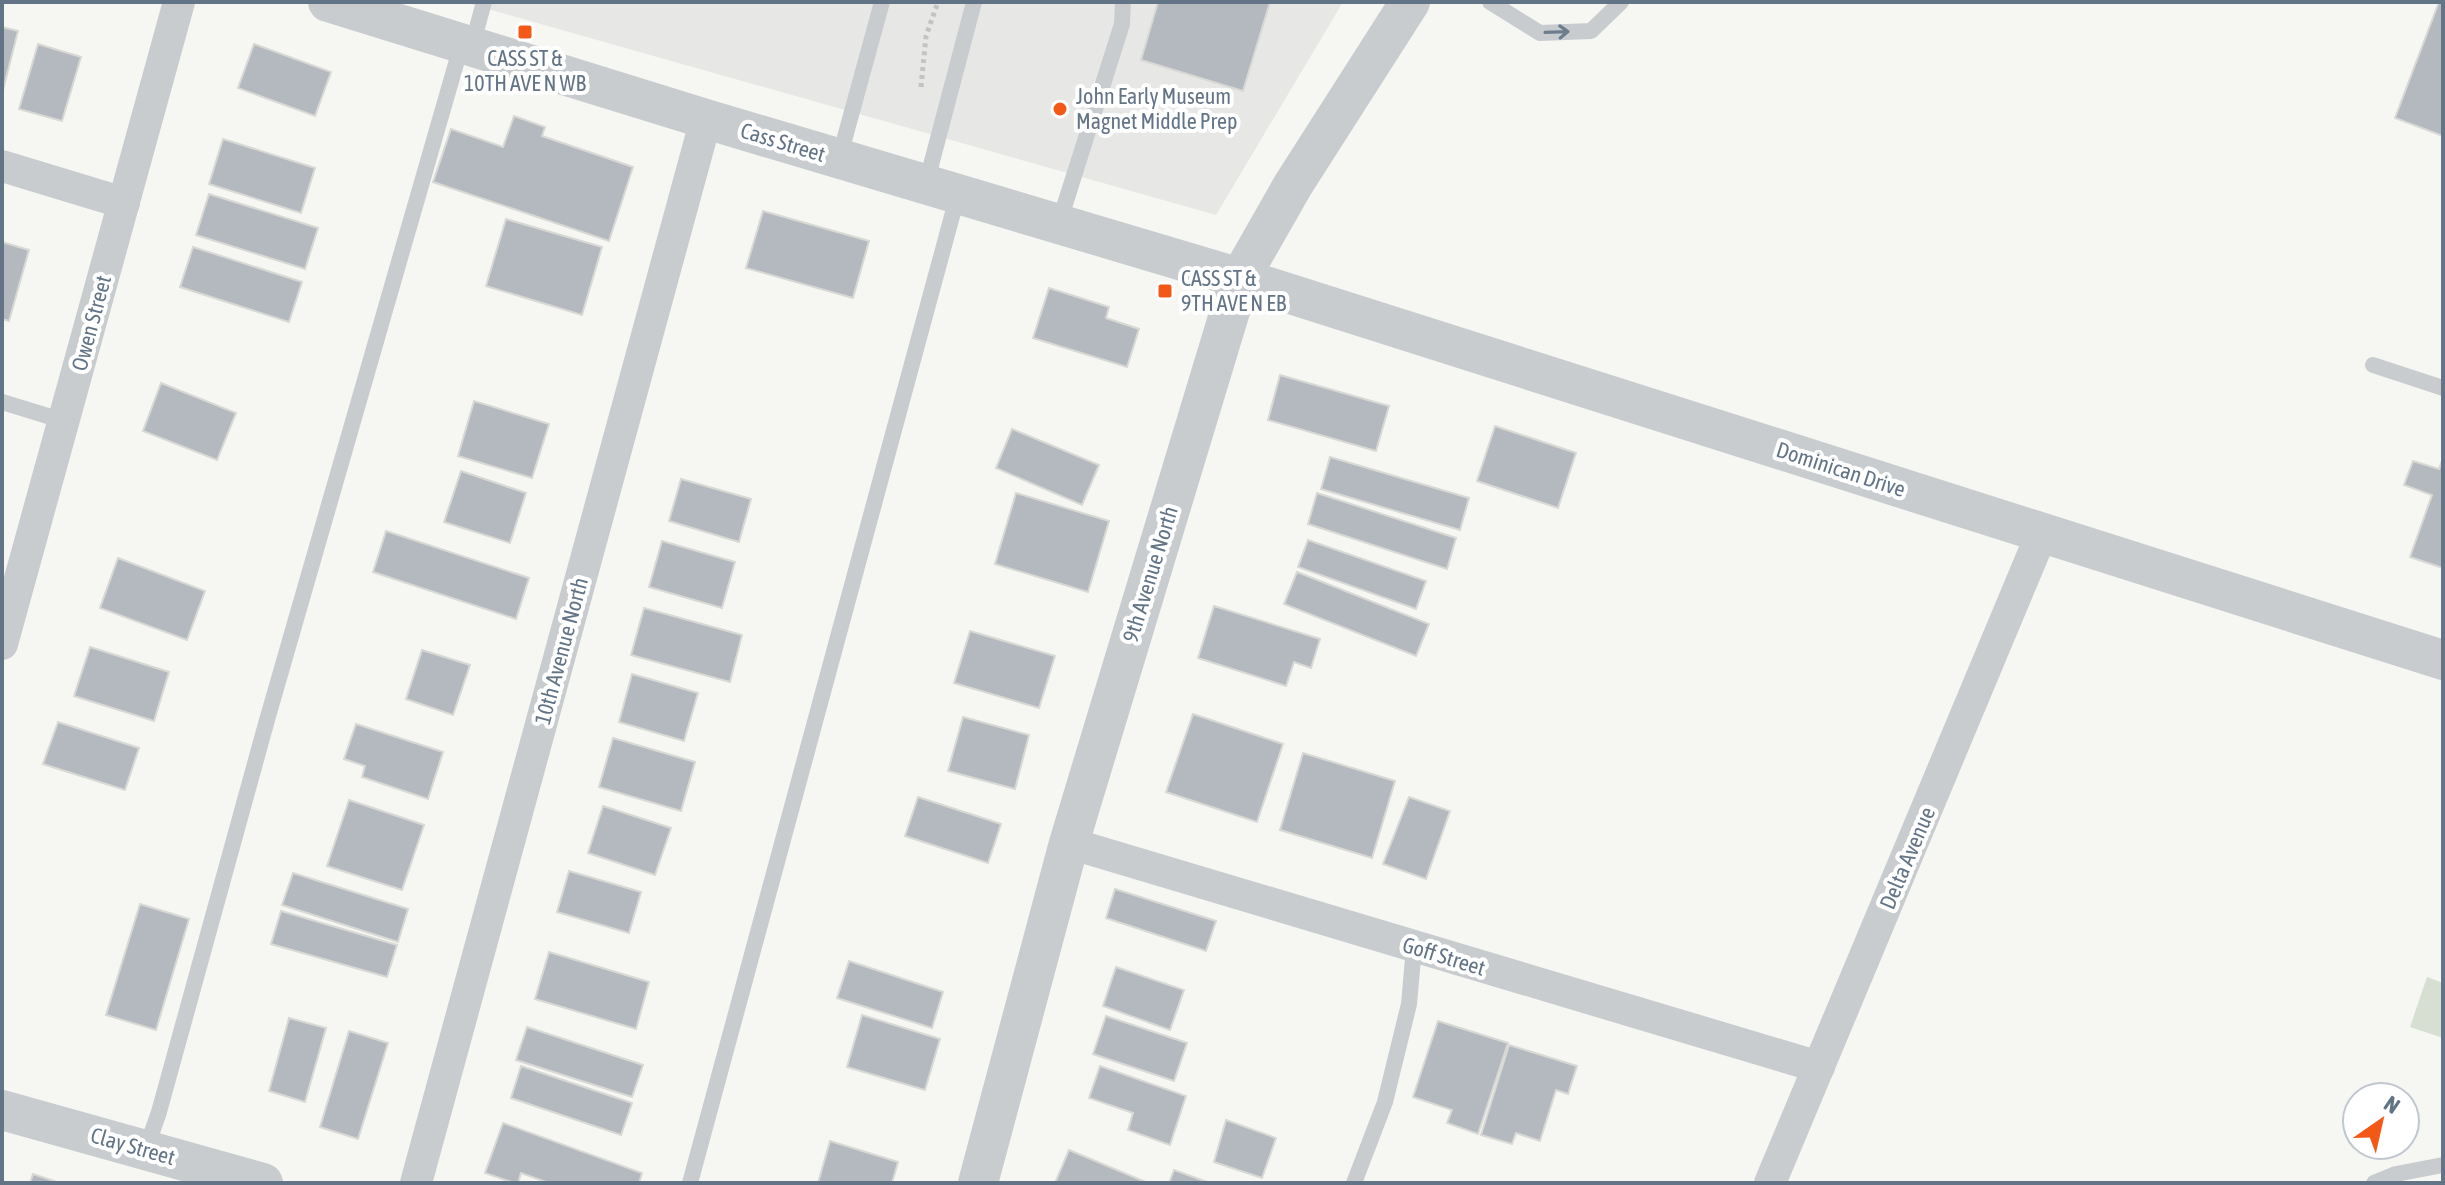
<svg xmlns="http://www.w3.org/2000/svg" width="2445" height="1185" viewBox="0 0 2445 1185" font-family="'Asap Condensed',sans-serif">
  <rect width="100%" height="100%" fill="#f6f7f3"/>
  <path fill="#e7e8e6" d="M463,2h880l-127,213z"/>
  <path fill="#d7dfd3" d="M2427,977l16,6v55l-33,-11z"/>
  <g fill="#b3b9bf" stroke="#d8d8d5" stroke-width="2">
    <path d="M1158,2h112l-27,89 -102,-31z"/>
    <path d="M2439,2h4v134l-48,-18z"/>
    <path d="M2,27l16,4 -16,63z"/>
    <path d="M38,44l43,13 -19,64 -43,-12z"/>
    <path d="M254,44l77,28 -16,44 -77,-28z"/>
    <path d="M514,116l31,11 -3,9 91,31 -24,74 -176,-59 18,-53 52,18z"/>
    <path d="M223,139l92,29 -14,45 -92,-29z"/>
    <path d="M209,194l109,34 -13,41 -109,-34z"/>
    <path d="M763,211l106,30 -16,57 -107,-30z"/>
    <path d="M506,219l96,28 -20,68 -96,-29z"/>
    <path d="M2,242l27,8 -20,71 -7,-2z"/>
    <path d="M193,247l109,35 -13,40 -109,-35z"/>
    <path d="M1049,288l60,19 -3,11 33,11 -12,38 -94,-29z"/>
    <path d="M1280,375l109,31 -13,45 -108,-31z"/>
    <path d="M161,383l75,30 -19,47 -74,-29z"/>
    <path d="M474,401l75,23 -17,54 -74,-22z"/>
    <path d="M1495,426l81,27 -18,55 -81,-27z"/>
    <path d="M1012,429l87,36 -17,40 -86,-37z"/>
    <path d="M1330,457l139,41 -9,32 -139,-41z"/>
    <path d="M2443,458v110l-33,-11 22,-62 -28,-10 9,-24 26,8z"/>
    <path d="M461,471l65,22 -16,50 -66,-21z"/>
    <path d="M681,479l70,20 -12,43 -70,-21z"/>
    <path d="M1016,493l93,28 -21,71 -93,-28z"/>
    <path d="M1317,493l139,45 -9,31 -139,-45z"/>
    <path d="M386,531l143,47 -13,41 -143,-47z"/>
    <path d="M1308,540l118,41 -10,28 -118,-42z"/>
    <path d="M662,541l73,21 -13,46 -73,-21z"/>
    <path d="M118,558l87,33 -18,49 -87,-32z"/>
    <path d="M1297,572l132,52 -13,32 -132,-52z"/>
    <path d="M1214,606l106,33 -9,29 -17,-6 -8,24 -88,-28z"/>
    <path d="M644,608l98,27 -12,47 -99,-27z"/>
    <path d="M970,631l85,25 -16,52 -85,-25z"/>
    <path d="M90,647l79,25 -15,49 -80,-25z"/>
    <path d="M422,650l48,15 -17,50 -47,-16z"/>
    <path d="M632,674l66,19 -14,48 -65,-19z"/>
    <path d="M1193,714l90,30 -26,78 -91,-30z"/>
    <path d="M963,717l66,18 -14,54 -67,-18z"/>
    <path d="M58,722l81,26 -14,42 -82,-26z"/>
    <path d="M356,724l87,28 -15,47 -66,-22 3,-11 -21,-7z"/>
    <path d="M613,738l82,24 -14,49 -82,-24z"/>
    <path d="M1303,753l92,28 -23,77 -92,-28z"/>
    <path d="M918,797l83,27 -13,39 -83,-27z"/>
    <path d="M1409,797l41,14 -24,68 -43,-15z"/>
    <path d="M349,800l75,25 -22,65 -75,-24z"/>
    <path d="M603,806l68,22 -16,47 -67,-22z"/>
    <path d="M569,871l72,21 -12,41 -72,-21z"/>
    <path d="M293,873l115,36 -10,33 -116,-37z"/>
    <path d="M1115,889l101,32 -10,30 -100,-33z"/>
    <path d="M140,904l49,15 -33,111 -50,-15z"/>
    <path d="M281,911l116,34 -10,32 -116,-33z"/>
    <path d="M549,952l100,30 -13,47 -101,-30z"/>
    <path d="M849,961l94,31 -11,36 -95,-30z"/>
    <path d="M1116,967l68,23 -14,40 -67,-24z"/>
    <path d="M862,1015l78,24 -15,51 -78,-23z"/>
    <path d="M1106,1016l81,27 -13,38 -81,-27z"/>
    <path d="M289,1018l37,10 -21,74 -36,-11z"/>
    <path d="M1438,1021l70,22 -30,91 -31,-11 5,-13 -39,-13z"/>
    <path d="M527,1027l116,38 -11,32 -116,-37z"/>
    <path d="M349,1031l39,12 -30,96 -38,-12z"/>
    <path d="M1509,1045l68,21 -9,28 -12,-4 -16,51 -24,-8 -4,11 -31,-9z"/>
    <path d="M521,1066l111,37 -11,32 -110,-37z"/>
    <path d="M1100,1066l86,30 -16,49 -42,-15 5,-17 -44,-15z"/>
    <path d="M1226,1120l50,18 -14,40 -48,-16z"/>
    <path d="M503,1123l139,50 -3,10h-90l-28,-10 -3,10h-4l-29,-10z"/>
    <path d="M830,1141l68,21 -6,21h-74z"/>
    <path d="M1069,1150l79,33h-93z"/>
    <path d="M1174,1170l36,13h-41z"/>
    <path d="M33,1174l27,9h-30z"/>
  </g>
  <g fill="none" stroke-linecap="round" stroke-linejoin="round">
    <path stroke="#c2c3c5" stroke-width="5" stroke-dasharray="4 4" stroke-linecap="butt" d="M921,87l5,-51 12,-34"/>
    <g stroke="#c9cccf" stroke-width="16">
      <path d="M1490,2l50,31 51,-2 30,-29"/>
      <path d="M472,46l12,-44"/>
      <path d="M839,159l43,-157"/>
      <path d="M926,184l48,-182"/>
      <path d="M1059,223l63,-199 1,-22"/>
      <path d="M2373,365l70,23"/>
      <path d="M2,402l62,19"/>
      <path d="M146,1149l13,-37 108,-392 195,-677"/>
      <path d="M690,1183l268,-989"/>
      <path d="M1354,1183l31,-81 24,-98 5,-57"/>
      <path d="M2374,1183l22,-9 47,-9"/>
    </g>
    <g stroke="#c9cccf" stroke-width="32">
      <path d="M2,166l122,37"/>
      <path d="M2,644l177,-642"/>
      <path d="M1069,843l750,224"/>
      <path d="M416,1183l290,-1064"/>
      <path d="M1770,1183l272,-650"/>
    </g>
    <g stroke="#c9cccf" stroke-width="40">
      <path d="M328,2l378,117 534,159 1203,382"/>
      <path d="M2,1110l261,73"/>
      <path d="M978,1183l91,-340 171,-565 53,-93 117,-183"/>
    </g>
  </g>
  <defs><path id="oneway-shaft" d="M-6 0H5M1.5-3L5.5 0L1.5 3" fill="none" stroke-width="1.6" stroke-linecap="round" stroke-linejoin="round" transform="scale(2)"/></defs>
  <use stroke="#6d7d8e" href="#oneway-shaft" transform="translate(1557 32) rotate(-2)"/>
  <g fill="#f35817" stroke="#fff" stroke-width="3">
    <rect x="517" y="24" width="16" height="16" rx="4"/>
    <circle cx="1060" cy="109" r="8"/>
    <rect x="1157" y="283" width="16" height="16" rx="4"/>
  </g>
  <g text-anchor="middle" stroke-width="8" stroke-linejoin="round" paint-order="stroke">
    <g font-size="22" fill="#637487" stroke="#fff" text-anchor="start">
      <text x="525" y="66" text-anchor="middle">CASS ST &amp;<tspan x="525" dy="25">10TH AVE N WB</tspan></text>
      <text x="1076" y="104">John Early Museum<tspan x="1076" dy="25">Magnet Middle Prep</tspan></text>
      <text x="1181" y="286">CASS ST &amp;<tspan x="1181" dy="25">9TH AVE N EB</tspan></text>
    </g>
    <g font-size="22" fill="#637487" stroke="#fff">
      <text transform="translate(783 142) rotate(17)" y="8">Cass Street</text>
      <text transform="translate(91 323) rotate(-75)" y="8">Owen Street</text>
      <text transform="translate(1841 469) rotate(18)" y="8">Dominican Drive</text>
      <text transform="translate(1150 574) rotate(-73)" y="8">9th Avenue North</text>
      <text transform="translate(561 651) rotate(-75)" y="8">10th Avenue North</text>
      <text transform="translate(1907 858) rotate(-67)" y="8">Delta Avenue</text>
      <text transform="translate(1444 956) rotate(17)" y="8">Goff Street</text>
      <text transform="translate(133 1146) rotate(16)" y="8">Clay Street</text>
    </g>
  </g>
  <rect width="2445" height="1185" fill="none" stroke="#637487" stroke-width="8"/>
  <g transform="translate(2381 1121) rotate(34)"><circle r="38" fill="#ffffff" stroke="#c1c7cf" stroke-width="2"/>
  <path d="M0-6L14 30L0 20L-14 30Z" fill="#f35817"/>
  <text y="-12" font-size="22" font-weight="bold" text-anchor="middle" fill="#637487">N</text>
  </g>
</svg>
